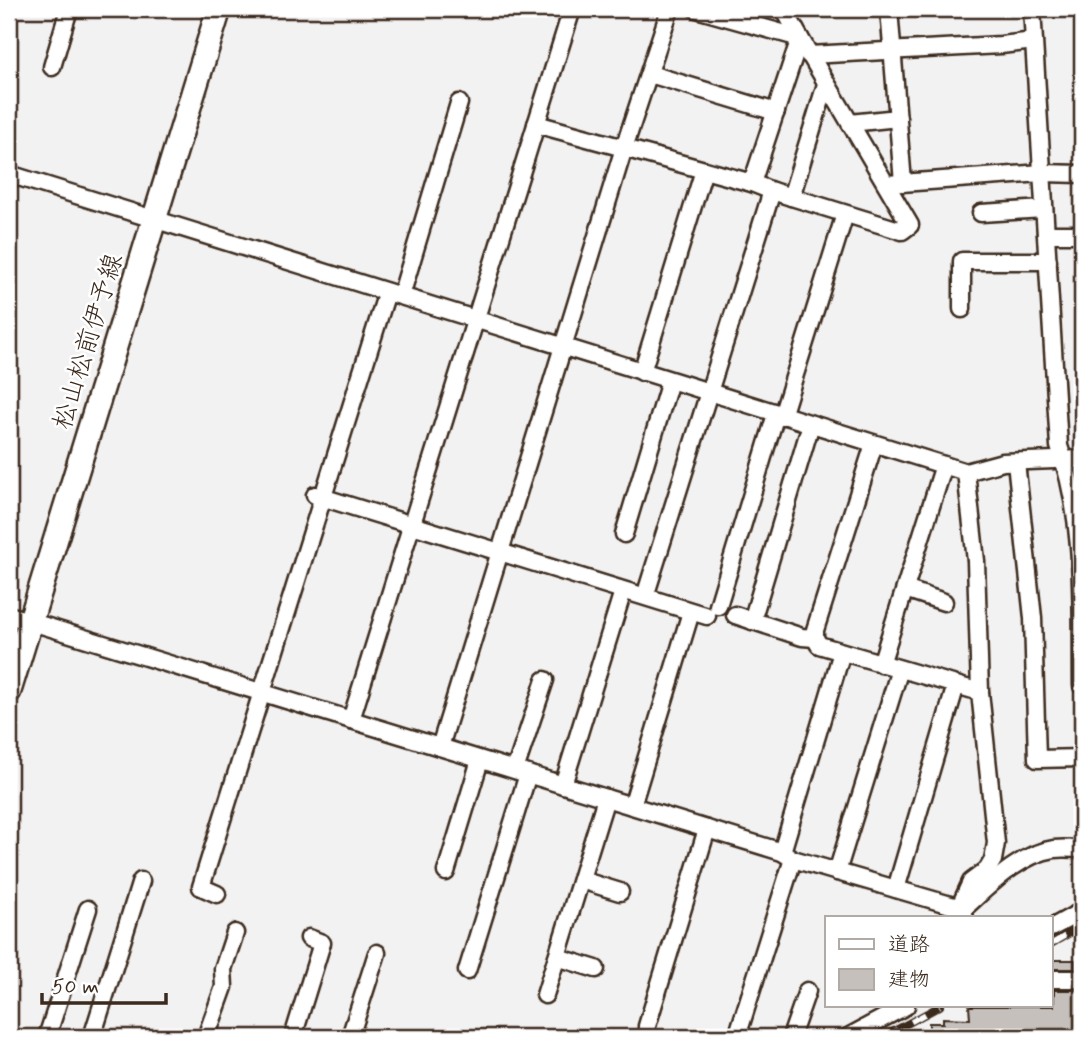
<svg xmlns="http://www.w3.org/2000/svg" width="1091" height="1046" viewBox="0 0 1091 1046" font-family="Mynerve,'Klee One',sans-serif">
  <rect width="100%" height="100%" fill="#f3f2f2"/>
  <filter id="ink" filterUnits="userSpaceOnUse"><feTurbulence type="fractalNoise" baseFrequency=".0143" numOctaves="2"/><feDisplacementMap in="SourceGraphic" scale="14" xChannelSelector="R" yChannelSelector="G"/><feConvolveMatrix kernelMatrix="1 2 1 2 8 2 1 2 1" color-interpolation-filters="sRGB"/></filter>
  <g filter="url(#ink)">
    <g fill="#c6c0bd" stroke="#3b2a1e" stroke-width="2">
      <rect x="1051" y="960" width="24" height="9"/>
      <path d="M1082,990v47h-153v-14h14v-5l27,1 -1,-13h85v-16z"/>
    </g>
    <g fill="none" stroke-linecap="round" stroke-linejoin="round">
      <defs>
        <g id="minor">
          <path d="M696,9l104,29 110,187 -8,6 -130,-40"/>
          <path d="M889,9l14,174"/>
          <path d="M1032,9l27,437c27,76 22,160 23,240"/>
          <path d="M809,55l192,-10 33,-4"/>
          <path d="M52,67l17,-58"/>
          <path d="M650,74l126,38"/>
          <path d="M850,123l48,-5"/>
          <path d="M536,124l216,59"/>
          <path d="M9,174l957,298 37,-10 79,-3"/>
          <path d="M887,184l155,-11 40,1"/>
          <path d="M791,197l35,-113"/>
          <path d="M981,213l63,-4"/>
          <path d="M1046,234h36"/>
          <path d="M401,296l58,-193"/>
          <path d="M962,309v-48h86"/>
          <path d="M642,372l62,-202"/>
          <path d="M782,416l63,-202"/>
          <path d="M874,444l-59,186v8l4,7 161,47"/>
          <path d="M1016,462l17,156 4,141 45,-1"/>
          <path d="M315,495l392,121"/>
          <path d="M624,534l46,-153"/>
          <path d="M648,587l124,-396 -20,-8 48,-145 -16,-29"/>
          <path d="M905,589l39,13"/>
          <path d="M718,606l58,-192"/>
          <path d="M9,615l773,237 11,7 161,47 8,4 3,8"/>
          <path d="M735,615l67,22 13,1"/>
          <path d="M752,621l59,-197"/>
          <path d="M881,664l63,-199"/>
          <path d="M351,720l221,-711"/>
          <path d="M440,747l184,-599 46,-139"/>
          <path d="M515,770l30,-90"/>
          <path d="M563,785l60,-194"/>
          <path d="M632,806l59,-194"/>
          <path d="M782,852l60,-200"/>
          <path d="M446,872l34,-112"/>
          <path d="M837,872l63,-203"/>
          <path d="M581,880l39,12"/>
          <path d="M896,889l60,-204"/>
          <path d="M217,894l-16,-7 186,-595"/>
          <path d="M959,908l12,-26 16,-12 6,-10 3,-17 -16,-151 -4,-131 -10,-89"/>
          <path d="M962,910c26,-23 57,-56 92,-61 9,-1 19,0 28,0"/>
          <path d="M1051,928l31,-17"/>
          <path d="M557,957l39,12"/>
          <path d="M467,971l61,-197"/>
          <path d="M1051,979h31"/>
          <path d="M545,995l61,-197"/>
          <path d="M647,1026l60,-197"/>
          <path d="M47,1037l41,-128"/>
          <path d="M92,1037l49,-156"/>
          <path d="M206,1037l18,-50 -1,-18 12,-36"/>
          <path d="M293,1037l29,-94 -13,-5"/>
          <path d="M350,1037l27,-84"/>
          <path d="M737,1037l56,-178"/>
          <path d="M791,1037l16,-46"/>
          <path d="M848,1037l58,-31"/>
        </g>
        <path id="secondary" d="M9,691l210,-682"/>
      </defs>
      <use href="#minor" stroke="#3b2a1e" stroke-width="21"/>
      <use href="#secondary" stroke="#3b2a1e" stroke-width="28"/>
      <use href="#minor" stroke="#fff" stroke-width="16"/>
      <use href="#secondary" stroke="#fff" stroke-width="23"/>
      <defs>
        <g id="rail">
          <path d="M1051,944l31,-18"/>
          <path d="M883,1037l57,-31"/>
        </g>
      </defs>
      <use href="#rail" stroke="#3b2a1e" stroke-width="8"/>
      <use href="#rail" stroke="#fff" stroke-width="5" stroke-dasharray="16" stroke-linecap="butt"/>
    </g>
  </g>
  <g text-anchor="middle" stroke-width="5" stroke-linejoin="round" paint-order="stroke">
    <g font-size="26" fill="#3b2a1e" stroke="#fff">
      <text transform="translate(87 341) rotate(-73)" y="9">松山松前伊予線</text>
    </g>
  </g>
  <rect width="1091" height="1046" fill="none" stroke="#fff" stroke-width="35"/>
  <rect x="18" y="18" width="1056" height="1011" fill="none" stroke="#3b2a1e" stroke-width="2.5" filter="url(#ink)"/>
  <rect x="825" y="916" width="228" height="91" fill="#ffffff" stroke="#b1aaa5" stroke-width="2"/>
  <rect x="839" y="939" width="35" height="10" fill="#ffffff" stroke="#b1aaa5" stroke-width="2"/>
  <text x="888" y="951" font-size="21" fill="#3b2a1e">道路</text>
  <rect x="839" y="969" width="35" height="21" fill="#c6c0bd" stroke="#b1aaa5" stroke-width="2"/>
  <text x="888" y="986" font-size="21" fill="#3b2a1e">建物</text>
  <path d="M42 993v10h124v-10" fill="none" stroke="#3b2a1e" stroke-width="3.5"/>
  <text x="52" y="993" font-size="21" fill="#3b2a1e" stroke="#ffffff" stroke-width="5" paint-order="stroke">50 m</text>
</svg>
